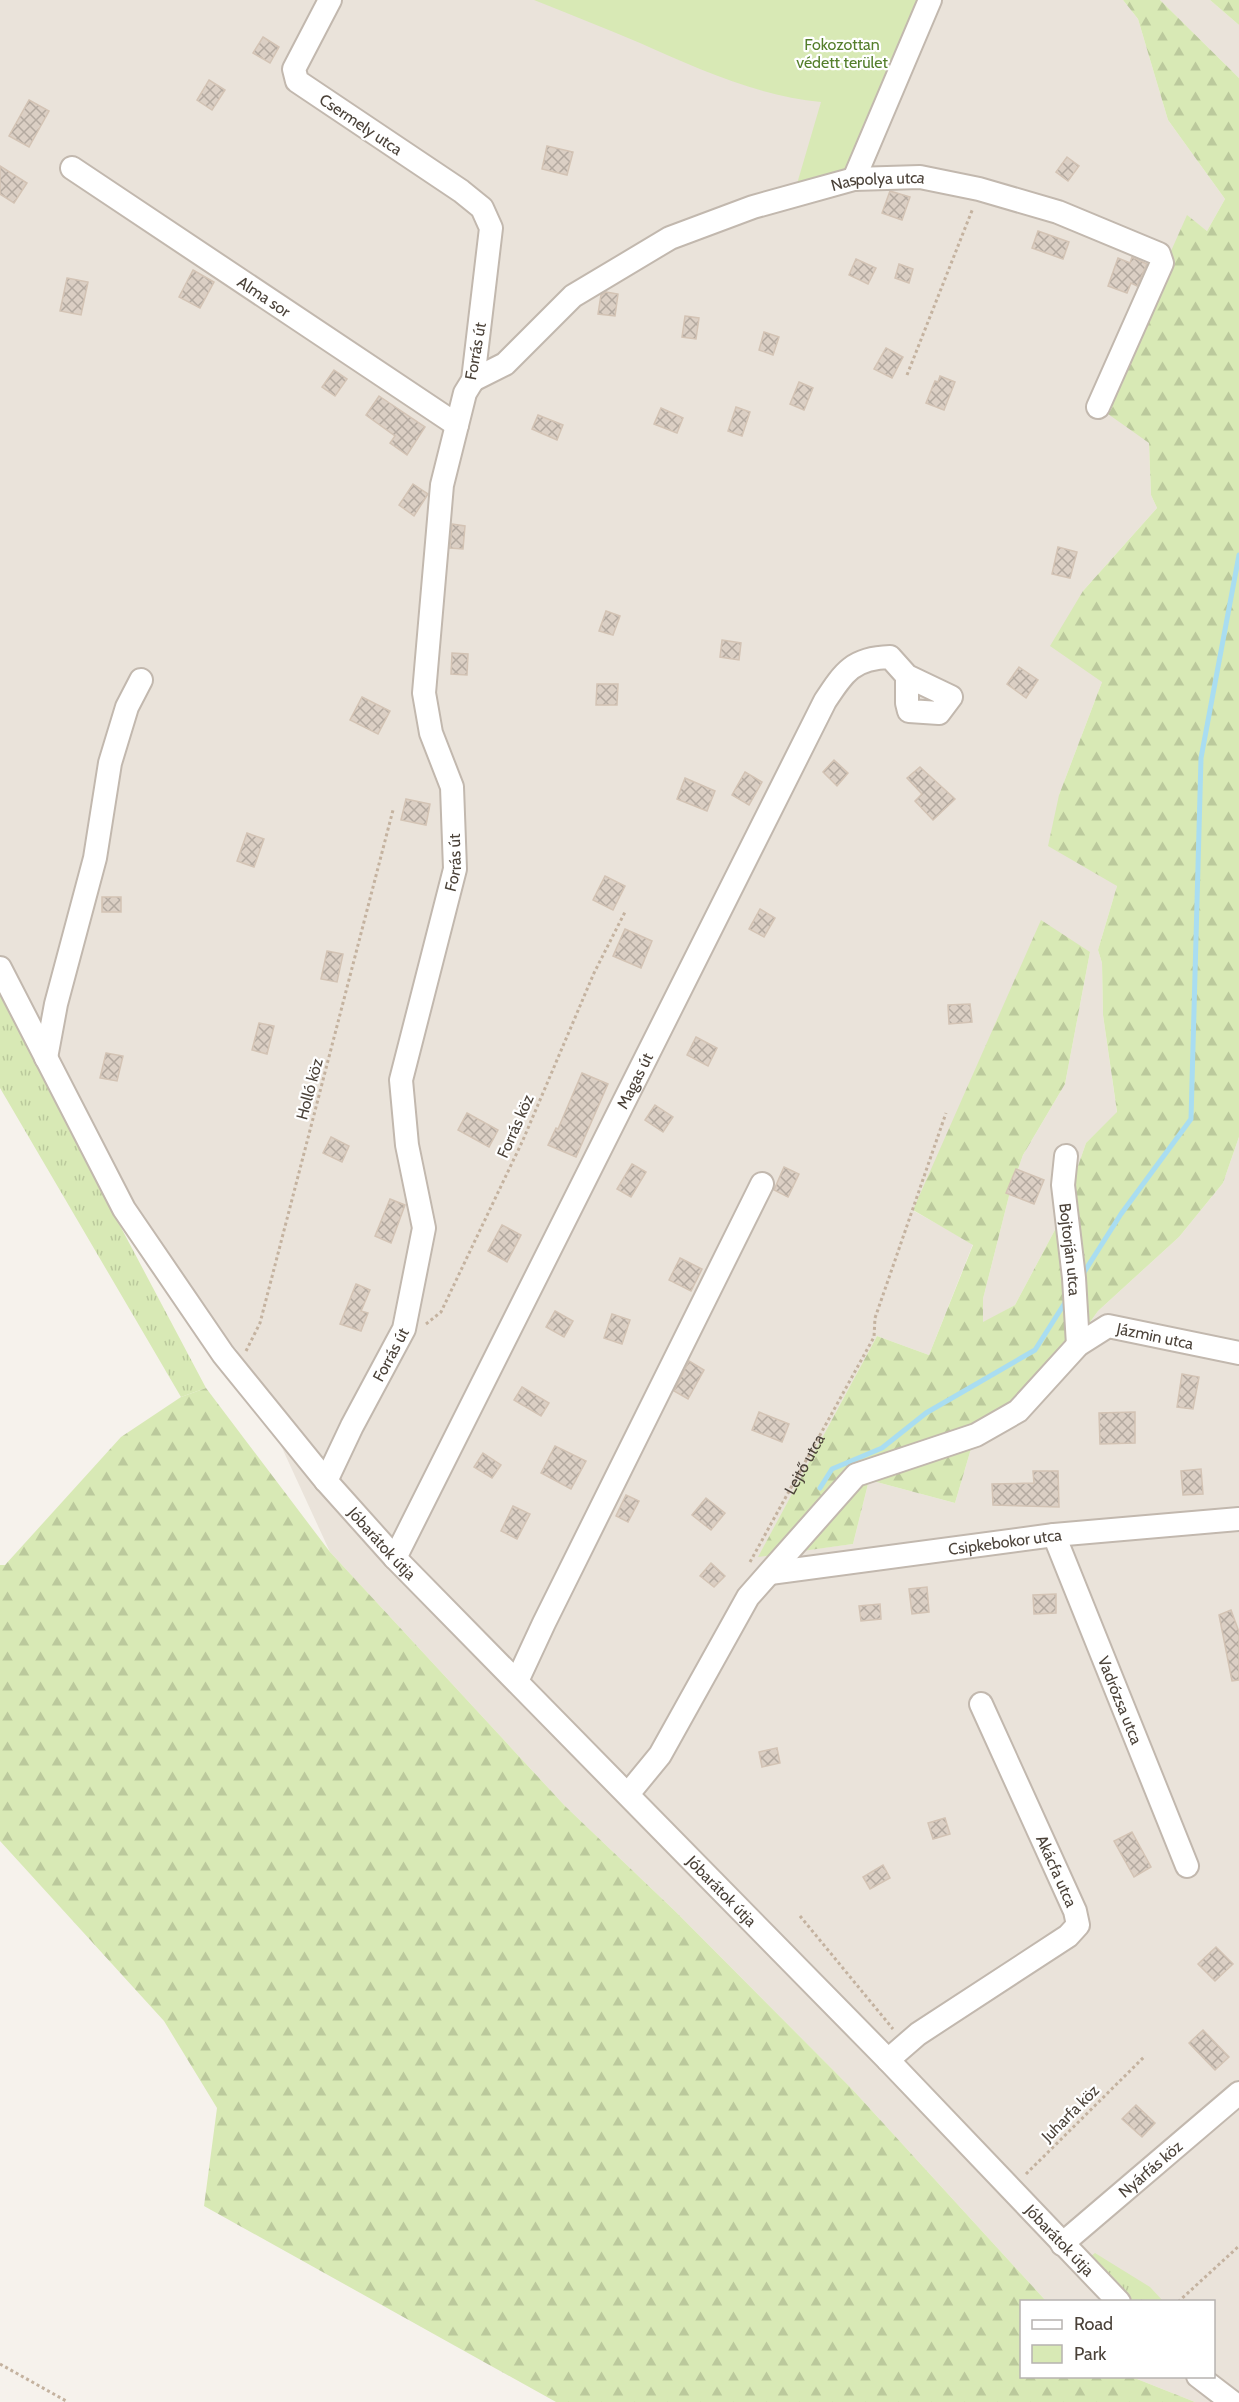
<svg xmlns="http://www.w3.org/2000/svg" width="1239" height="2402" viewBox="0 0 1239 2402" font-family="Cabin,sans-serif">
  <defs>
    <pattern id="grass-tufts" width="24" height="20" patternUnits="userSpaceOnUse" patternTransform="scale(1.5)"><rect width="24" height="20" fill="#d8e9b5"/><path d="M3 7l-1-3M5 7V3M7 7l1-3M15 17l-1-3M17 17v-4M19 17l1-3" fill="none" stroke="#bbc99c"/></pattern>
    <pattern id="forest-firs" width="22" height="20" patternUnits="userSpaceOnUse" patternTransform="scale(1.5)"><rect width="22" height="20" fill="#d8e9b5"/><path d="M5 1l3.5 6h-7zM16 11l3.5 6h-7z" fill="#bbc99c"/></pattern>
    <pattern id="building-cross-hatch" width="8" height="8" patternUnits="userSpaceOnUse" patternTransform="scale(1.5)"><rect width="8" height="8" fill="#dbcfc4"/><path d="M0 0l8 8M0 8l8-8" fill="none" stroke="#b4aaa0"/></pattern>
  </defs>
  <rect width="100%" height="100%" fill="#f6f2ec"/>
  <g fill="#eae3da">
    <path d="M0,0h1123l15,19 30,101 57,79 -18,32 -20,-15 -38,227 2,52 6,13 -74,83 19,91 -43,113 58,91 -19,64 4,13 1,52 14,98 -31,30 -29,83 -42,79 -32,18v-24l27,-107 13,-37 42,-71 25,-132 -176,259 59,33 -44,111 -52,-19 -118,220 94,-12 16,-64 86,23 18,-61 59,-39 66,-92 81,-74 44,-54 16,-46v1265h-44l-63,-25 82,-1v-74l-168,-1 -194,-212 -176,-177 -111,-106 -235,-254 -93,-202 -120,-130 -117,-218z"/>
    <path d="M1160,0h50l29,25v53z"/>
  </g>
  <g fill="url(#grass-tufts)">
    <path d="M0,981l117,239 89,168 -25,9 -181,-309z"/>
    <path d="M1095,2253l55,34 13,14h-30l-42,-45z"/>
  </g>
  <g fill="url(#forest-firs)">
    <path d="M1123,0h37l79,78v1059l-16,46 -44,54 -81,74 -66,92 -59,39 -18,61 -86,-23 -16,64 -95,13 119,-221 52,19 44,-110 -60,-35 128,-290 49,32 -25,132 -42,71 -13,37 -27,107v23l32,-17 42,-79 29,-83 31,-31 -14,-97 -1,-52 -4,-13 19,-64 -69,-40 11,-51 43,-113 -52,-36 33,-55 74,-83 -6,-13 -2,-52 -48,-34 86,-194 20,16 18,-32 -57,-79 -30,-101z"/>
    <path d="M1210,0h29v25z"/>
    <path d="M206,1388l124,164 235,254 111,106 176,177 194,212 -24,1v74l110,1 63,25h-639l-352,-196 13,-98 -53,-87 -164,-180v-276h5l116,-128 60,-40z"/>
  </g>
  <path fill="#d8e9b5" d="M534,0h389l-75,172 -54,22 27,-92c-63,-6 -123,-33 -181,-59 -35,-15 -71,-29 -106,-43z"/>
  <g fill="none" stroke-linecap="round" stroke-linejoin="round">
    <g stroke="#a9ddf1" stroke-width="5">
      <path d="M1081,1277l40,-63 70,-95 10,-361 38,-203"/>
      <path d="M820,1488l12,-19 50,-21 44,-35 109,-63 33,-52"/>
    </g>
  </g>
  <g fill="url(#building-cross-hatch)" stroke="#d3c3b4" stroke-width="1.5">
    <path d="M263,37l16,10 -9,16 -17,-10z"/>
    <path d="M209,80l16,10 -13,20 -15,-10z"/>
    <path d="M29,100l20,11 -20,36 -20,-11z"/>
    <path d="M547,146l26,6 -6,23 -25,-6z"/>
    <path d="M1067,157l12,9 -11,15 -12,-9z"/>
    <path d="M0,166l27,17 -13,20 -14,-9z"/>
    <path d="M890,191l20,6 -8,23 -20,-7z"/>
    <path d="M1038,231l31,11 -6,17 -31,-11z"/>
    <path d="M1132,257l15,7 -10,22 -6,-3 -4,10 -19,-7 10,-28 12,5z"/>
    <path d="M856,259l20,9 -8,16 -19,-9z"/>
    <path d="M899,264l14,5 -4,14 -14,-5z"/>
    <path d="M193,270l21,12 -14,26 -21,-11z"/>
    <path d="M67,278l21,4 -7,33 -21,-4z"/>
    <path d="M606,292l12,2 -3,22 -17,-2 3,-19z"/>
    <path d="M685,316l14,2 -3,21 -14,-2z"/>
    <path d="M764,332l15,5 -6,18 -14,-5z"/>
    <path d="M886,348l17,9 -11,21 -18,-9z"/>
    <path d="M334,370l13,9 -12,17 -13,-9z"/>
    <path d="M940,376l15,6 -11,28 -18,-7 9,-22 3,1z"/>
    <path d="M799,382l14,6 -9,22 -14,-6z"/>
    <path d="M379,396l46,31 -18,28 -17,-12 5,-7 -29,-21z"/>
    <path d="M736,407l14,5 -8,24 -14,-5z"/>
    <path d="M661,408l22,10 -6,15 -23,-9z"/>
    <path d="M538,415l25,10 -6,15 -25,-11z"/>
    <path d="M413,484l15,10 -14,22 -15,-11z"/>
    <path d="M452,524l13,2 -2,23 -13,-1z"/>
    <path d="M1058,547l19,5 -7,26 -18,-4z"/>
    <path d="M606,611l14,5 -7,19 -14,-4z"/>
    <path d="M722,640l19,3 -2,17 -19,-3z"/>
    <path d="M452,653l16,1 -1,21 -16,-1z"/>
    <path d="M1019,667l19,13 -12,18 -19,-14z"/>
    <path d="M597,684h21l-1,21h-21z"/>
    <path d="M362,697l28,14 -12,23 -28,-14z"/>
    <path d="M834,760l14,13 -11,13 -14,-14z"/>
    <path d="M920,767l35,32 -22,21 -18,-19 7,-7 -15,-16z"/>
    <path d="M745,772l17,10 -13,23 -17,-10z"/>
    <path d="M685,778l30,13 -8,20 -30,-12z"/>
    <path d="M406,799l24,5 -4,21 -25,-5z"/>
    <path d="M247,833l17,6 -10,28 -17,-6z"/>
    <path d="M605,876l20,10 -12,24 -20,-10z"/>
    <rect x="102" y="897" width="19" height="15"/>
    <path d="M760,909l15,9 -11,19 -15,-8z"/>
    <path d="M625,929l27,12 -11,27 -28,-12z"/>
    <path d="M327,951l16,3 -6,28 -16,-3z"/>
    <path d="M970,1004l2,18 -23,2 -1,-19z"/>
    <path d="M259,1023l15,3 -7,28 -15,-4z"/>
    <path d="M696,1037l21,11 -9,18 -21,-11z"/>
    <path d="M106,1053l17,3 -6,25 -17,-3z"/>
    <path d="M582,1073l26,11 -32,73 -28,-12 8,-17 2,1z"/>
    <path d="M655,1105l18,12 -10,15 -18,-12z"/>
    <path d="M467,1113l31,17 -9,17 -31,-17z"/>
    <path d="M331,1137l18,9 -7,16 -19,-9z"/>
    <path d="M632,1164l14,8 -15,25 -14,-8z"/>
    <path d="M784,1167l15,7 -11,23 -14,-7z"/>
    <path d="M1016,1169l28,11 -10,24 -28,-11z"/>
    <path d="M390,1199l15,6 -14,38 -16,-7z"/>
    <path d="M502,1225l19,10 -14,27 -19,-11z"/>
    <path d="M680,1258l22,11 -11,22 -22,-11z"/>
    <path d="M356,1284l14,6 -9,21 7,2 -7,18 -21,-7z"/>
    <path d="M555,1311l18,10 -9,16 -18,-10z"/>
    <path d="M612,1314l18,6 -8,24 -18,-6z"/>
    <path d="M689,1361l15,9 -16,29 -14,-8z"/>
    <path d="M1182,1374l17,3 -6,32 -16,-2z"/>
    <path d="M522,1387l27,16 -8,13 -27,-16z"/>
    <path d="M759,1412l30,12 -7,18 -30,-12z"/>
    <path d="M1135,1412v31l-35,1 -1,-31z"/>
    <path d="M555,1446l31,15 -15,28 -30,-16z"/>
    <path d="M483,1453l18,12 -9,13 -18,-11z"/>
    <path d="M1201,1469l2,25 -20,1 -2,-24z"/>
    <path d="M1033,1471h25l1,36 -66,-2 -1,-21 42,-1z"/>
    <path d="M626,1495l13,6 -11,21 -12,-6z"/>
    <path d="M706,1498l19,15 -14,17 -19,-15z"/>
    <path d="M513,1506l17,8 -13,25 -16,-8z"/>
    <path d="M711,1563l14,13 -11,11 -14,-11z"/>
    <path d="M927,1587l2,25 -17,2 -3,-25z"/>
    <path d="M1056,1594v19l-22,1 -1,-19z"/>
    <path d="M880,1604l1,15 -20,2 -2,-15z"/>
    <path d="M1231,1610l8,22v48l-7,1 -13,-66z"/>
    <path d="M777,1748l3,15 -18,4 -3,-15z"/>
    <path d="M945,1818l5,16 -17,5 -5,-16z"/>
    <path d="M1132,1832l19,35 -17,10 -20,-36z"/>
    <path d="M883,1865l7,13 -20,11 -7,-12z"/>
    <path d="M1216,1947l17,17 -18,17 -17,-17z"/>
    <path d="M1203,2030l26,27 -14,13 -26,-27z"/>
    <path d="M1136,2105l19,18 -13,14 -20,-18z"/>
  </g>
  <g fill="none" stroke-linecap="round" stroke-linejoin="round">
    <defs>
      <g id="minor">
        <path id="s2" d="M72,168l385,257"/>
        <path d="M854,179l76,-179"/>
        <path id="s3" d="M473,380l32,-16 68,-68 97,-58 83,-31 101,-28 66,-2 59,12 79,23 101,42 3,9 -64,144"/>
        <path id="s4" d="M0,968l124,241 99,145 103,127 69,77 493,502 231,242"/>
        <path d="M46,1058l10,-54 39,-146 15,-95 17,-56 14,-27"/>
        <path id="s5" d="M1066,1156l-3,29 11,93 4,67"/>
        <path id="s6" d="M326,1481l26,-55 52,-97 20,-101 -17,-83 -6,-65 54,-211 -3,-82 -21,-54 -7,-40 18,-208 23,-92 8,-13 18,-152 -9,-20 -21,-17 -164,-110 -3,-12 36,-69"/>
        <path id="s7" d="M1054,1535l133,331"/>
        <path id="s8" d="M395,1558l430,-857c19,-29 28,-43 65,-44l17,19 44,21 -12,16 -30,-2 -2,-8v-27"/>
        <path id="s9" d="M770,1573l284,-38 185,-16"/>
        <path d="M517,1681l27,-58 218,-439"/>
        <path id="s10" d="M628,1794l32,-39 88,-158 108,-122 120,-40 42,-24 60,-66 30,-19 131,27"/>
        <path d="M888,2060l30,-26 150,-98 10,-11 -3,-14 -94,-207"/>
        <path id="s11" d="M1062,2244l177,-151"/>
        <path d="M1198,2376l34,26"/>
      </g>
    </defs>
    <use href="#minor" stroke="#c2b8ae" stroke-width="26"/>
    <g stroke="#c4b29f" stroke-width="3" stroke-dasharray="3 3" stroke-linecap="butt">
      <path d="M907,375l66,-167"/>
      <path d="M426,1324l15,-12 82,-172 71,-167 32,-63"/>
      <path d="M246,1351l14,-28 133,-513"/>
      <path id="s1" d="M750,1562l124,-225 1,-19 71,-205"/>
      <path d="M800,1916l93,113"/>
      <path d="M1026,2174l119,-118"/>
      <path d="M1178,2302l61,-56"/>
      <path d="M0,2364l68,38"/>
    </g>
    <use href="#minor" stroke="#fff" stroke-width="22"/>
  </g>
  <g text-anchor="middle" stroke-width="4.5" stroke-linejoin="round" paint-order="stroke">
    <g font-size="16" fill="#547e2b" stroke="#fff">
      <text x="842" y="50">Fokozottan<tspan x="842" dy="18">védett terület</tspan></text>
    </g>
    <g font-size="16" fill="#4b4239" stroke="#fff">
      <text transform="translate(361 124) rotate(34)" y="6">Csermely utca</text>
      <text dy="6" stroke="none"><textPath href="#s3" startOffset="462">Naspolya utca</textPath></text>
      <text dy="6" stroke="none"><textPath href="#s2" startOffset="231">Alma sor</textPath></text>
      <text transform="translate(475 351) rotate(-80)" y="6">Forrás út</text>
      <text dy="6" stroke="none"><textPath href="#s6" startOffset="648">Forrás út</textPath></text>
      <text dy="6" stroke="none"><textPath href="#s8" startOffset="534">Magas út</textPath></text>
      <text transform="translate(309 1089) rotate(-75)" y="6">Holló köz</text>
      <text transform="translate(515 1126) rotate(-66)" y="6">Forrás köz</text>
      <text dy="6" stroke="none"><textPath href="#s5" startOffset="94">Bojtorján utca</textPath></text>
      <text dy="6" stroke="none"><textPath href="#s10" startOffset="742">Jázmin utca</textPath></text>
      <text dy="6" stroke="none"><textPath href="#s6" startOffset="142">Forrás út</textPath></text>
      <text dy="6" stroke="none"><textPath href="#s1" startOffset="112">Lejtő utca</textPath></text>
      <text dy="6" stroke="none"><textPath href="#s9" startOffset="237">Csipkebokor utca</textPath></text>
      <text dy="6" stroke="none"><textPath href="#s4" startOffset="694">Jóbarátok útja</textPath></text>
      <text dy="6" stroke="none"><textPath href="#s7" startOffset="178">Vadrózsa utca</textPath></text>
      <text transform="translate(1057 1871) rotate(66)" y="6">Akácfa utca</text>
      <text dy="6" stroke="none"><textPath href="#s4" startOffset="1180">Jóbarátok útja</textPath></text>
      <text transform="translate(1070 2113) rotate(-45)" y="6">Juharfa köz</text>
      <text dy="6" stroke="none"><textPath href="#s11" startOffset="116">Nyárfás köz</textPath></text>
      <text dy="6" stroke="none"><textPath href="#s4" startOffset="1666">Jóbarátok útja</textPath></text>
    </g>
  </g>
  <rect x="1020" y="2300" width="195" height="78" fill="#ffffff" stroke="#b7b3b0" stroke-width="1.5"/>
  <rect x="1032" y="2320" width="30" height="9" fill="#ffffff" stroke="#b7b3b0" stroke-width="1.5"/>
  <text x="1074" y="2330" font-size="18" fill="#4b4239">Road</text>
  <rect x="1032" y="2345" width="30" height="18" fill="#d8e9b5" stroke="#b7b3b0" stroke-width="1.5"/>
  <text x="1074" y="2360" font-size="18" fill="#4b4239">Park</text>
</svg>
